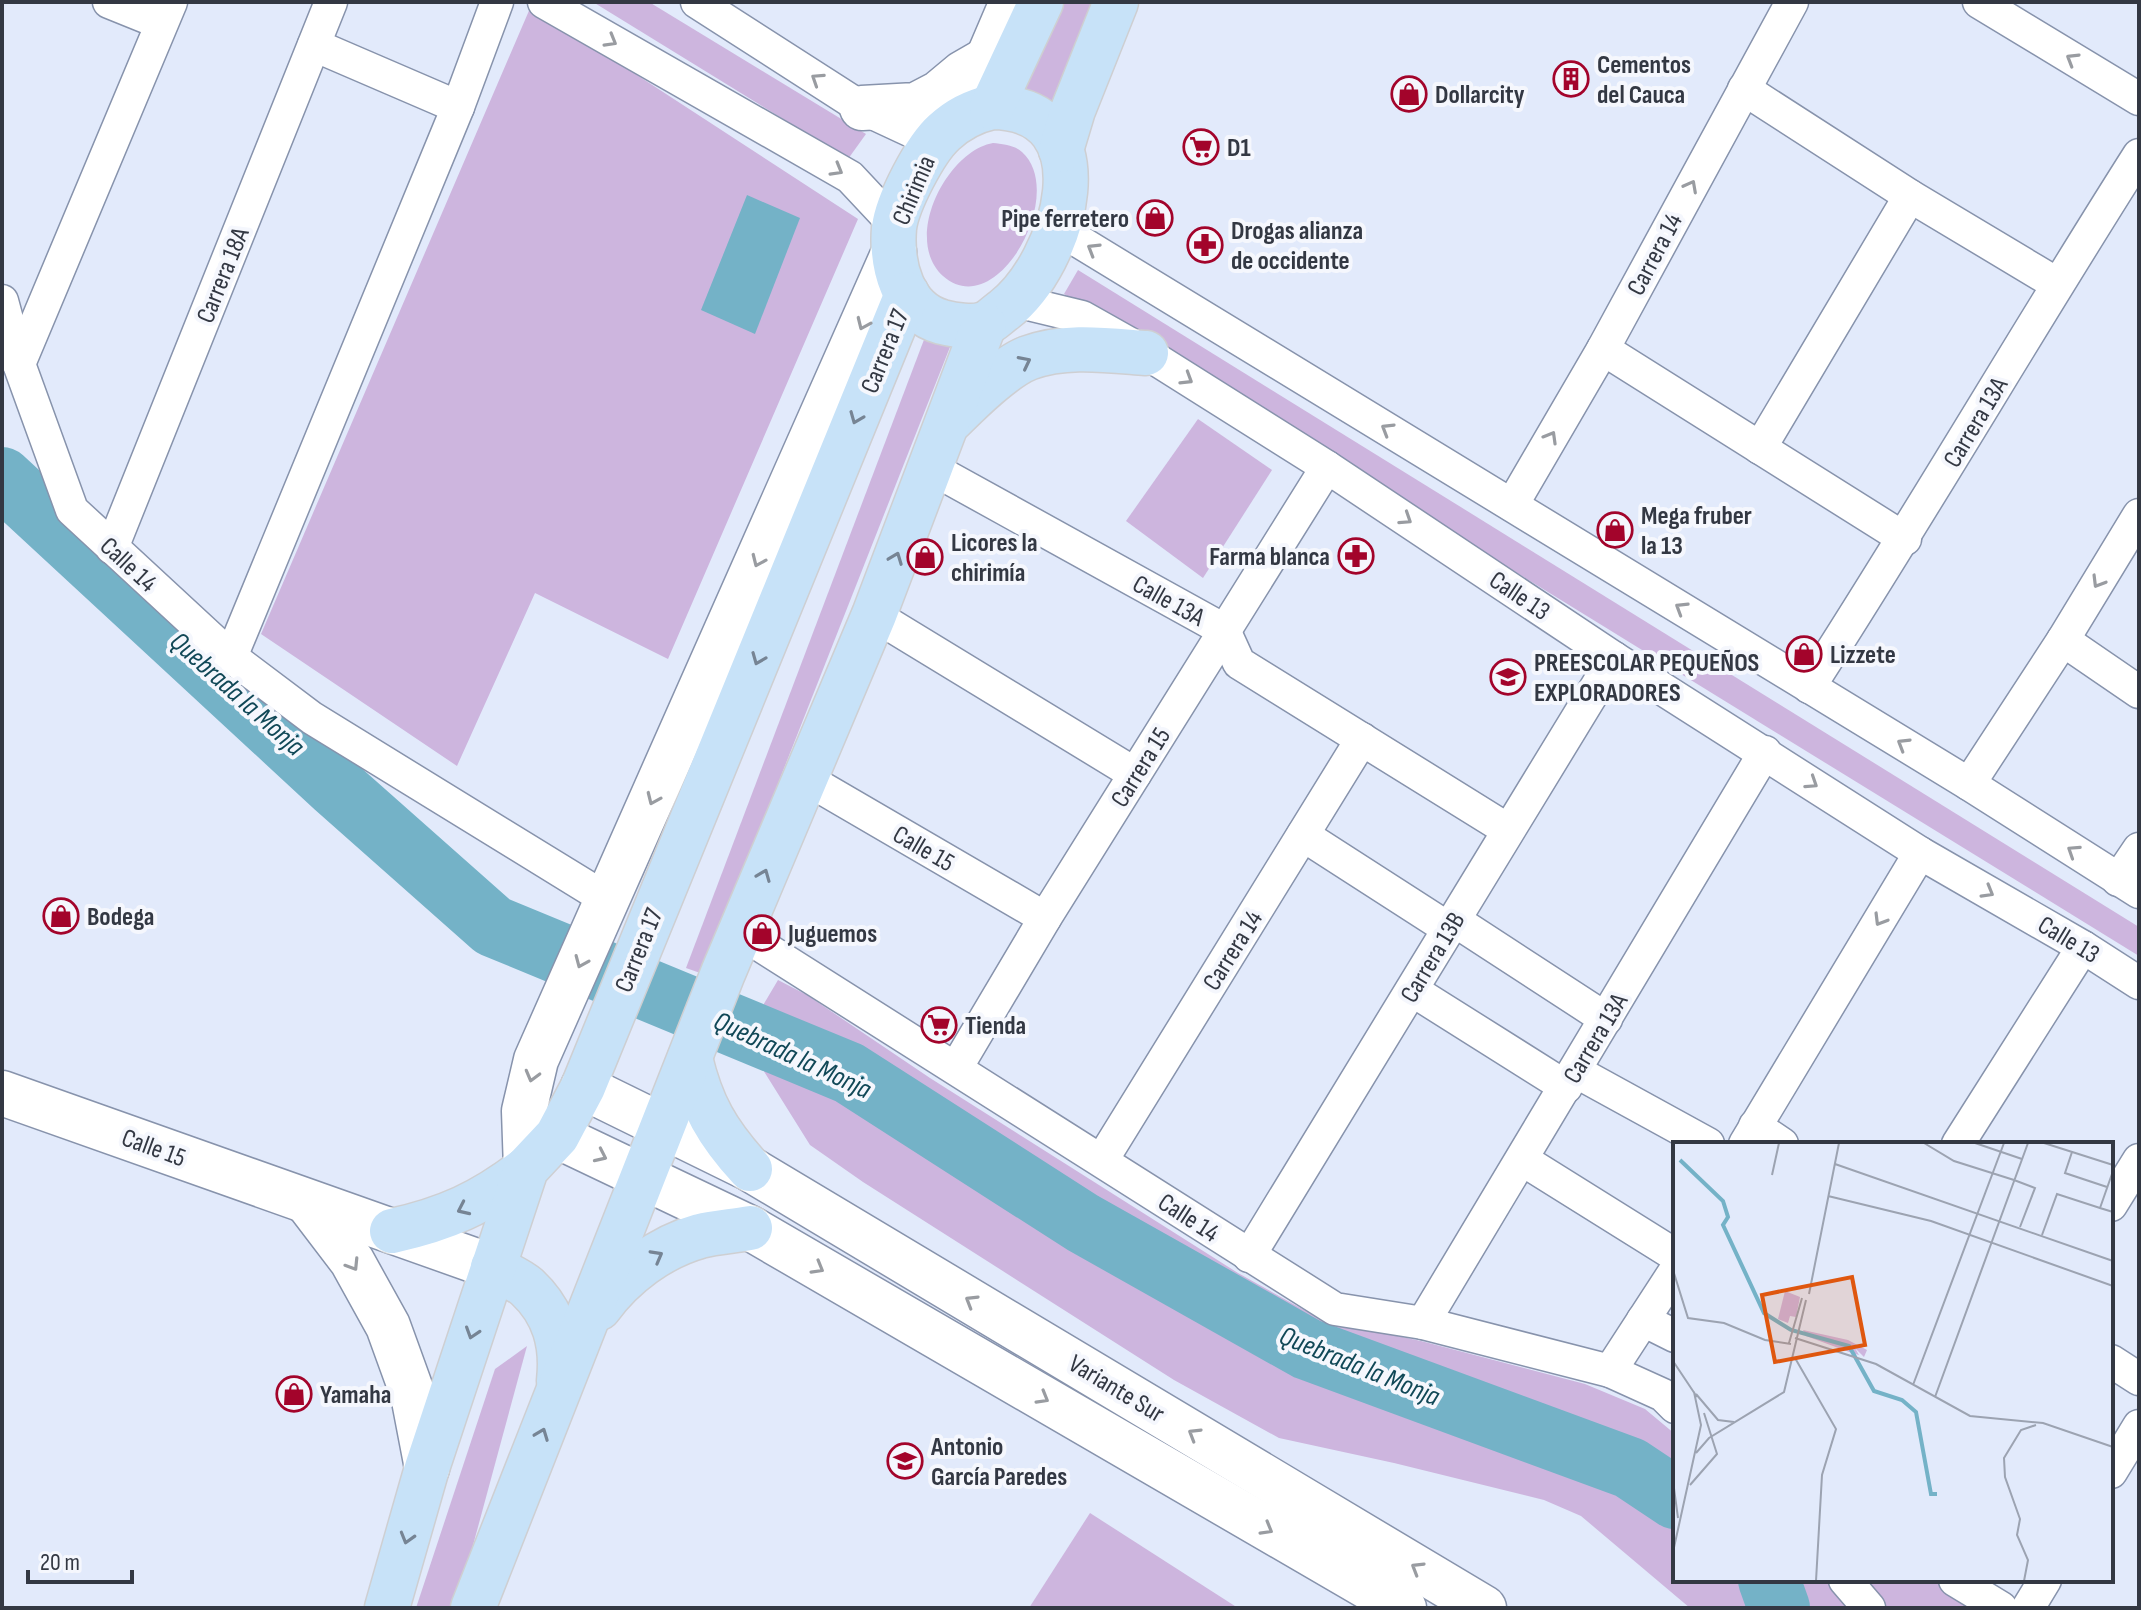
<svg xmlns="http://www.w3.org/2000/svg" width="2141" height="1610" viewBox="0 0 2141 1610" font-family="'Sofia Sans Condensed',sans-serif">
  <rect width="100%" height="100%" fill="#e2eafb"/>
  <g fill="#cdb5de">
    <path d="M593,2h56l217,132 -18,25z"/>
    <path d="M1055,2h52l-44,109 -47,-21z"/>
    <path d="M531,6l327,213 -190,440 -133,-66 -78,173 -196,-132z"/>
    <path d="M993,143c10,1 21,2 29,9 46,41 -25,172 -79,124 -41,-37 4,-125 50,-133z"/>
    <path d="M1078,270l1061,657v29l-1075,-662z"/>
    <path d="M925,337l25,10 -247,627 -17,-6z"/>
    <path d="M1198,419l74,51 -69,108 -77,-57z"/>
    <path d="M778,980l29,15 123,83 308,195 84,47 99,21 164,43 60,25 30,25v146h152l24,28h-161l-109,-92 -37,-16 -150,-37 -115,-25 -105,-58 -311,-198 -53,-37 -57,-91 3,-37z"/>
    <path d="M527,1346l-71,262h-40l79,-239z"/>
    <path d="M1090,1513l148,95h-209z"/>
    <path d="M1862,1580h79l45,28h-100z"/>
  </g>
  <path fill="#74b2c7" d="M747,195l53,23 -45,116 -54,-24z"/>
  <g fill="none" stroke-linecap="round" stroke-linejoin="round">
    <g stroke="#74b2c7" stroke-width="62">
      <path d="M2,478l334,309 157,139 356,147 234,150 224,126 323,119 45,30"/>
      <path d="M1769,1580l10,28"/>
    </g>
    <defs>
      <g id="street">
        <path d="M109,2l52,21"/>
        <path d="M544,2l306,175 45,48"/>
        <path d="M697,2l165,106 73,34"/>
        <path d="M1979,2l160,97"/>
        <path d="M314,45l144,62"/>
        <path d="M1744,89l166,107 147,88"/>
        <path d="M1057,228l912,556 170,108"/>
        <path d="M2,301l17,63 53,146 159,147 81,61 296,182"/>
        <path d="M1016,301l66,16 64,36 181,114 287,191 306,195 163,94 56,36"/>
        <path d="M1603,349l302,190"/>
        <path d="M19,364l152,-362"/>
        <path d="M1760,448l150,-252"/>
        <path d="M931,468l293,162 15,33 269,167"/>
        <path d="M1512,505l91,-156 189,-347"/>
        <path d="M112,548l219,-546"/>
        <path d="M874,615l261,159"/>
        <path d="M2063,640l76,52"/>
        <path d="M231,657l227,-550 39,-105"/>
        <path d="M1809,687c113,-175 218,-356 330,-532"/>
        <path d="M803,777l242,141"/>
        <path d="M1969,784l94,-144 76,-125"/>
        <path d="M1303,835l146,94"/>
        <path d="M2118,880l21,-31"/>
        <path d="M1454,920l152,99"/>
        <path d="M741,933l594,376 88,14 187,48 53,24 12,12"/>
        <path d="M1412,990l154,97"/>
        <path d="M956,1068l89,-150 282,-451"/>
        <path d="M1575,1071l133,73"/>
        <path d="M1755,1126l27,18"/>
        <path d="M1745,1144l175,-291"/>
        <path d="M1958,1144l125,-197"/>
        <path d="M1102,1160l260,-421"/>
        <path d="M1523,1160l152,95"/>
        <path d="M2111,1205l28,-45"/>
        <path d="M1249,1256l365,-598"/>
        <path d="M1643,1320l32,16"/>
        <path d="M1423,1323l342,-571"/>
        <path d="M2111,1361l28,18"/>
        <path d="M1610,1371l65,-100"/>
        <path d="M2111,1472l28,-46"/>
        <path d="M1845,1580l24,28"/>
        <path d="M1955,1580l46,28"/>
        <path d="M2028,1608l17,-28"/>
      </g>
      <g id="secondary">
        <path d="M977,84l35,-82"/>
        <path d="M862,108l54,-3 23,-12 24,-20 26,-15"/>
        <path d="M583,1087l167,82 734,439"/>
        <path d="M2,1093l491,174"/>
        <path d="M557,1136l193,92 654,380"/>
        <path d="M526,1169l-2,-58 12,-51 358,-808"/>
        <path d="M307,1202l45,59 36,65 25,69 14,73"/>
      </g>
      <g id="primary">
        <path d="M992,107c118,1 73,156 12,203 -6,4 -13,12 -20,14 -11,4 -30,1 -42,-2 -40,-11 -51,-57 -48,-94 3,-25 31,-79 50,-96 14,-13 30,-21 48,-25z"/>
        <path d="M992,107l49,-105"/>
        <path d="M1061,150l12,-40 43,-108"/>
        <path d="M951,420c19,-19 52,-52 77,-62 37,-14 79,-8 118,-5"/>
        <path d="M690,1058c11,47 27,75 60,111"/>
        <path d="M392,1231c54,-12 90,-28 134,-62"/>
        <path d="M493,1267c11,7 25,12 34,20 28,26 36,58 32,94"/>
        <path d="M599,1308c24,-33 61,-61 101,-72 16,-4 34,-5 50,-8"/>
        <path d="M387,1608l40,-140 99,-299 31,-33 26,-49 324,-793"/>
        <path d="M473,1608l250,-635 151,-358 110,-290"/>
      </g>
    </defs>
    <use href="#street" stroke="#8793ac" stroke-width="35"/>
    <use href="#secondary" stroke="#8793ac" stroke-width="47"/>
    <use href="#primary" stroke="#cecfd2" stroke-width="47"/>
    <use href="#street" stroke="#fff" stroke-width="32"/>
    <use href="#secondary" stroke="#fff" stroke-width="44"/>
    <use href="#primary" stroke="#c7e2f8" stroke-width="44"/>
  </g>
  <defs><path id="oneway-chevron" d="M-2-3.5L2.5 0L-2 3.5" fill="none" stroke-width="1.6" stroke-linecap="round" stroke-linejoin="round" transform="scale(2)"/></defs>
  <g stroke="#999ca1">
    <use href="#oneway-chevron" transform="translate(611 41) rotate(30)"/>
    <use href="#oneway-chevron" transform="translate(2072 59) rotate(-149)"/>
    <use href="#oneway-chevron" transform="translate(817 79) rotate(-147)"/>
    <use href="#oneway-chevron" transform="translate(837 170) rotate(30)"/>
    <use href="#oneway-chevron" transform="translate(1691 186) rotate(-62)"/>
    <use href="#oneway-chevron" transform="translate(1093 249) rotate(-149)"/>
    <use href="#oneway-chevron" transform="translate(863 324) rotate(114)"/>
    <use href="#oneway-chevron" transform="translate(1187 379) rotate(32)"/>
    <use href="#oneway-chevron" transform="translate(1387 429) rotate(-149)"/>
    <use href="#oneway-chevron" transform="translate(1551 437) rotate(-60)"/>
    <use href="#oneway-chevron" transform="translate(1406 519) rotate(33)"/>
    <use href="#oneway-chevron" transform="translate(758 561) rotate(114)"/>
    <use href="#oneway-chevron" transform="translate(2098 582) rotate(121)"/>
    <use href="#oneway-chevron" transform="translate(1681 608) rotate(-148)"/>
    <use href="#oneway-chevron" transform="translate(1903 744) rotate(-149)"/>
    <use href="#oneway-chevron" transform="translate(1812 783) rotate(33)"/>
    <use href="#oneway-chevron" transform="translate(653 799) rotate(114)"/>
    <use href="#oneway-chevron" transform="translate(2073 851) rotate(-147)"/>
    <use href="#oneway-chevron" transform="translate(1988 892) rotate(30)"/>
    <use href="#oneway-chevron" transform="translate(1880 920) rotate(121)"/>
    <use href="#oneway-chevron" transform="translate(581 962) rotate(113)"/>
    <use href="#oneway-chevron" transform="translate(532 1076) rotate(105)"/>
    <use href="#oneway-chevron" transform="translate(601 1156) rotate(25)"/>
    <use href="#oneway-chevron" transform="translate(353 1265) rotate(58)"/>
    <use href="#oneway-chevron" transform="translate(818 1268) rotate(30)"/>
    <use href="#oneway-chevron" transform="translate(971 1301) rotate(-149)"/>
    <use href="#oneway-chevron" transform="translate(1043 1398) rotate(30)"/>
    <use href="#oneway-chevron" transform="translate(1194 1434) rotate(-149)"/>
    <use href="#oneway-chevron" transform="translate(1267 1529) rotate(30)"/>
    <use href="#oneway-chevron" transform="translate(1417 1568) rotate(-149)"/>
  </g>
  <g stroke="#768494">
    <use href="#oneway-chevron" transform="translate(1025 362) rotate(-27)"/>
    <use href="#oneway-chevron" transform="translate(856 418) rotate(112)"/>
    <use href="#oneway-chevron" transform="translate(896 558) rotate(-69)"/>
    <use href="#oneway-chevron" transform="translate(758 659) rotate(112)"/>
    <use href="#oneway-chevron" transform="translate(764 875) rotate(-68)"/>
    <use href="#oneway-chevron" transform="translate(463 1209) rotate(155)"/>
    <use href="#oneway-chevron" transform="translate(657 1256) rotate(-29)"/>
    <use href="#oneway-chevron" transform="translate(472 1333) rotate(108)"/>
    <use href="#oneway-chevron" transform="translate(542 1434) rotate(-69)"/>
    <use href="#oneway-chevron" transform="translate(407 1538) rotate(106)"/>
  </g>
  <defs>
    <symbol id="building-ring" viewBox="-11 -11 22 22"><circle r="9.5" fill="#f5f7fd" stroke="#a3042b" stroke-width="1.5"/><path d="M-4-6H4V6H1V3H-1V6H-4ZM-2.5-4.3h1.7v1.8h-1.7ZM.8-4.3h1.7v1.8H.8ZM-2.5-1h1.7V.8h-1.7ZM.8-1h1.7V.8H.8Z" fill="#a3042b"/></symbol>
    <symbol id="shop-ring" viewBox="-11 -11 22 22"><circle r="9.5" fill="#f5f7fd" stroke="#a3042b" stroke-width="1.5"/><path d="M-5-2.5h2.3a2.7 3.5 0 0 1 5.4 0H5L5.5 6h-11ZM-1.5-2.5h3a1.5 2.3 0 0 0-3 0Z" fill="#a3042b"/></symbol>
    <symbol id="supermarket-ring" viewBox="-11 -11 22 22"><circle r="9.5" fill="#f5f7fd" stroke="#a3042b" stroke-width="1.5"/><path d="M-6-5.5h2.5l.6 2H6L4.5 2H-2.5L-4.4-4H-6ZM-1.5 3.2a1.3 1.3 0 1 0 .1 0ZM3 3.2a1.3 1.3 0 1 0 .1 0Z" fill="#a3042b"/></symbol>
    <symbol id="pharmacy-ring" viewBox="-11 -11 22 22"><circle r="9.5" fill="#f5f7fd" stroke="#a3042b" stroke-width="1.5"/><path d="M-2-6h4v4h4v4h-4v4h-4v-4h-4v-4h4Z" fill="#a3042b"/></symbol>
    <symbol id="school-ring" viewBox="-11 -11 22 22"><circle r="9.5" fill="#f5f7fd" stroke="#a3042b" stroke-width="1.5"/><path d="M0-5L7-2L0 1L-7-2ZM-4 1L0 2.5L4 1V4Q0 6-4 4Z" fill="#a3042b"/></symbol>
  </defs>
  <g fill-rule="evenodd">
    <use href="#building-ring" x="1551" y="59" width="40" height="40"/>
    <use href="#shop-ring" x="1389" y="74" width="40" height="40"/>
    <use href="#supermarket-ring" x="1181" y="127" width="40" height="40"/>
    <use href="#shop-ring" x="1135" y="198" width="40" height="40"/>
    <use href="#pharmacy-ring" x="1185" y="225" width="40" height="40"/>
    <use href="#shop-ring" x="1595" y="510" width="40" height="40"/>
    <use href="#pharmacy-ring" x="1336" y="536" width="40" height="40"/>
    <use href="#shop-ring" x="905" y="537" width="40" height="40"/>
    <use href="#shop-ring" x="1784" y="634" width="40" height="40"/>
    <use href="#school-ring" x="1488" y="657" width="40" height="40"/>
    <use href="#shop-ring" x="41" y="896" width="40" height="40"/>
    <use href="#shop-ring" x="742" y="913" width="40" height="40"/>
    <use href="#supermarket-ring" x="919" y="1005" width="40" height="40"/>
    <use href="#shop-ring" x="274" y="1374" width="40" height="40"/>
    <use href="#school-ring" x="885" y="1441" width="40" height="40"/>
  </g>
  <g text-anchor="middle" stroke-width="8" stroke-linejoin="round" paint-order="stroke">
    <g font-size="26" font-weight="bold" fill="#333843" stroke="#f5f7fd" text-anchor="start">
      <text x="1597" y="73">Cementos<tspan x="1597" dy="30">del Cauca</tspan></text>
      <text x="1435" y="103">Dollarcity</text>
      <text x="1227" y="156">D1</text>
      <text x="1129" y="227" text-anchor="end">Pipe ferretero</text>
      <text x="1231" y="239">Drogas alianza<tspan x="1231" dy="30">de occidente</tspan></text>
      <text x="1641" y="524">Mega fruber<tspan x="1641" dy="30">la 13</tspan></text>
      <text x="951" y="551">Licores la<tspan x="951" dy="30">chirimía</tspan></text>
      <text x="1330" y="565" text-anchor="end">Farma blanca</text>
      <text x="1830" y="663">Lizzete</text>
      <text x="1534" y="671">PREESCOLAR PEQUEÑOS<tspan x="1534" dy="30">EXPLORADORES</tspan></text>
      <text x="87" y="925">Bodega</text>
      <text x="788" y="942">Juguemos</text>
      <text x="965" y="1034">Tienda</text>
      <text x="320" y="1403">Yamaha</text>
      <text x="931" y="1455">Antonio<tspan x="931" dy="30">García Paredes</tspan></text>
    </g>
    <g font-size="26" fill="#333843" stroke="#f5f7fd">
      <text transform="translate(913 190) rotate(-67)" y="9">Chirimia</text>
      <text transform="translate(1654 254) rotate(-62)" y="9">Carrera 14</text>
      <text transform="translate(222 275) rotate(-68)" y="9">Carrera 18A</text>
      <text transform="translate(884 351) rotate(-68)" y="9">Carrera 17</text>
      <text transform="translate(1975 422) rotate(-59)" y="9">Carrera 13A</text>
      <text transform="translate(129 564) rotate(43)" y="9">Calle 14</text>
      <text transform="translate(1520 595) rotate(34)" y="9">Calle 13</text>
      <text transform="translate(1169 600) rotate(29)" y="9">Calle 13A</text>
      <text transform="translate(1140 767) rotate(-58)" y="9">Carrera 15</text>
      <text transform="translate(924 848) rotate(30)" y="9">Calle 15</text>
      <text transform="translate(2069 939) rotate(31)" y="9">Calle 13</text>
      <text transform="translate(638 950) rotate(-68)" y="9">Carrera 17</text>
      <text transform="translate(1232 950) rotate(-58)" y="9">Carrera 14</text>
      <text transform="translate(1432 957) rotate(-59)" y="9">Carrera 13B</text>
      <text transform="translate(1595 1038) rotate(-59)" y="9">Carrera 13A</text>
      <text transform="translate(154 1147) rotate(20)" y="9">Calle 15</text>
      <text transform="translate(1189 1217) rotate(33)" y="9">Calle 14</text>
      <text transform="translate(1117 1388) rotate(31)" y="9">Variante Sur</text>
    </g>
    <g font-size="28" font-style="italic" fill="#114857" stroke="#f5f7fd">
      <text transform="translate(238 693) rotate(42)" y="10">Quebrada la Monja</text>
      <text transform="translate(793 1054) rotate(25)" y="10">Quebrada la Monja</text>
      <text transform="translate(1360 1365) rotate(22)" y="10">Quebrada la Monja</text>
    </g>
  </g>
  <g transform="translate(1673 1142)">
    <rect width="440" height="440" fill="#e2eafb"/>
    <path d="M112,149l15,6 -4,20 -6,-1 -2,7 -10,-4zM130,188l45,10 19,10 -3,7 -9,-9 4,7 -7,-2 -46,-17z" fill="#cdb5de"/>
    <path fill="none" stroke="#74b2c7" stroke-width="4" d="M7,18l43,41 5,16 -5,8 41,88 27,17 58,16 25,45 28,9 14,12 15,82h6"/>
    <path fill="none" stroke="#9ca3b1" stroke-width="2" d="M251,1l30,18 60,19M302,1l47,16M371,1l69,22M399,10l-7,21 42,14M162,22l278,97M440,29l-13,37 13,4M99,33l7,-32M341,38l21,8 -15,39M155,54l103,25 182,65M369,93l15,-41 43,14M0,128l15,48 36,5 41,17 26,4M136,152l30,-151M122,196l81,26 94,52 73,7 70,24M116,201l13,-45M122,216l41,71 -14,46 -6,106M0,219l24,36M240,243l91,-242M23,252l22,26 16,2M262,255l93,-254M23,311l13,-15 75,-46 22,-92M0,339l5,37M17,343l27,-31 -13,-41M0,410l28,-127 -7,-33M351,439l4,-21 -11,-25 3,-16 -15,-42 -1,-19 17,-28 15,-5"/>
    <path fill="#df570f" fill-opacity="0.15" stroke="#df570f" stroke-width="4" d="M179,135l13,68 -90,17 -13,-67z"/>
    <rect width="440" height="440" fill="none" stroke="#333843" stroke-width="4"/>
  </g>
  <rect width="2141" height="1610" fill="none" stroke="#333843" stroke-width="8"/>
  <path d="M28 1570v12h104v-12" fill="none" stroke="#333843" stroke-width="4"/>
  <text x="40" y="1570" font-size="24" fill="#333843" stroke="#f5f7fd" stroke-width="6" paint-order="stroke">20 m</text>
</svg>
